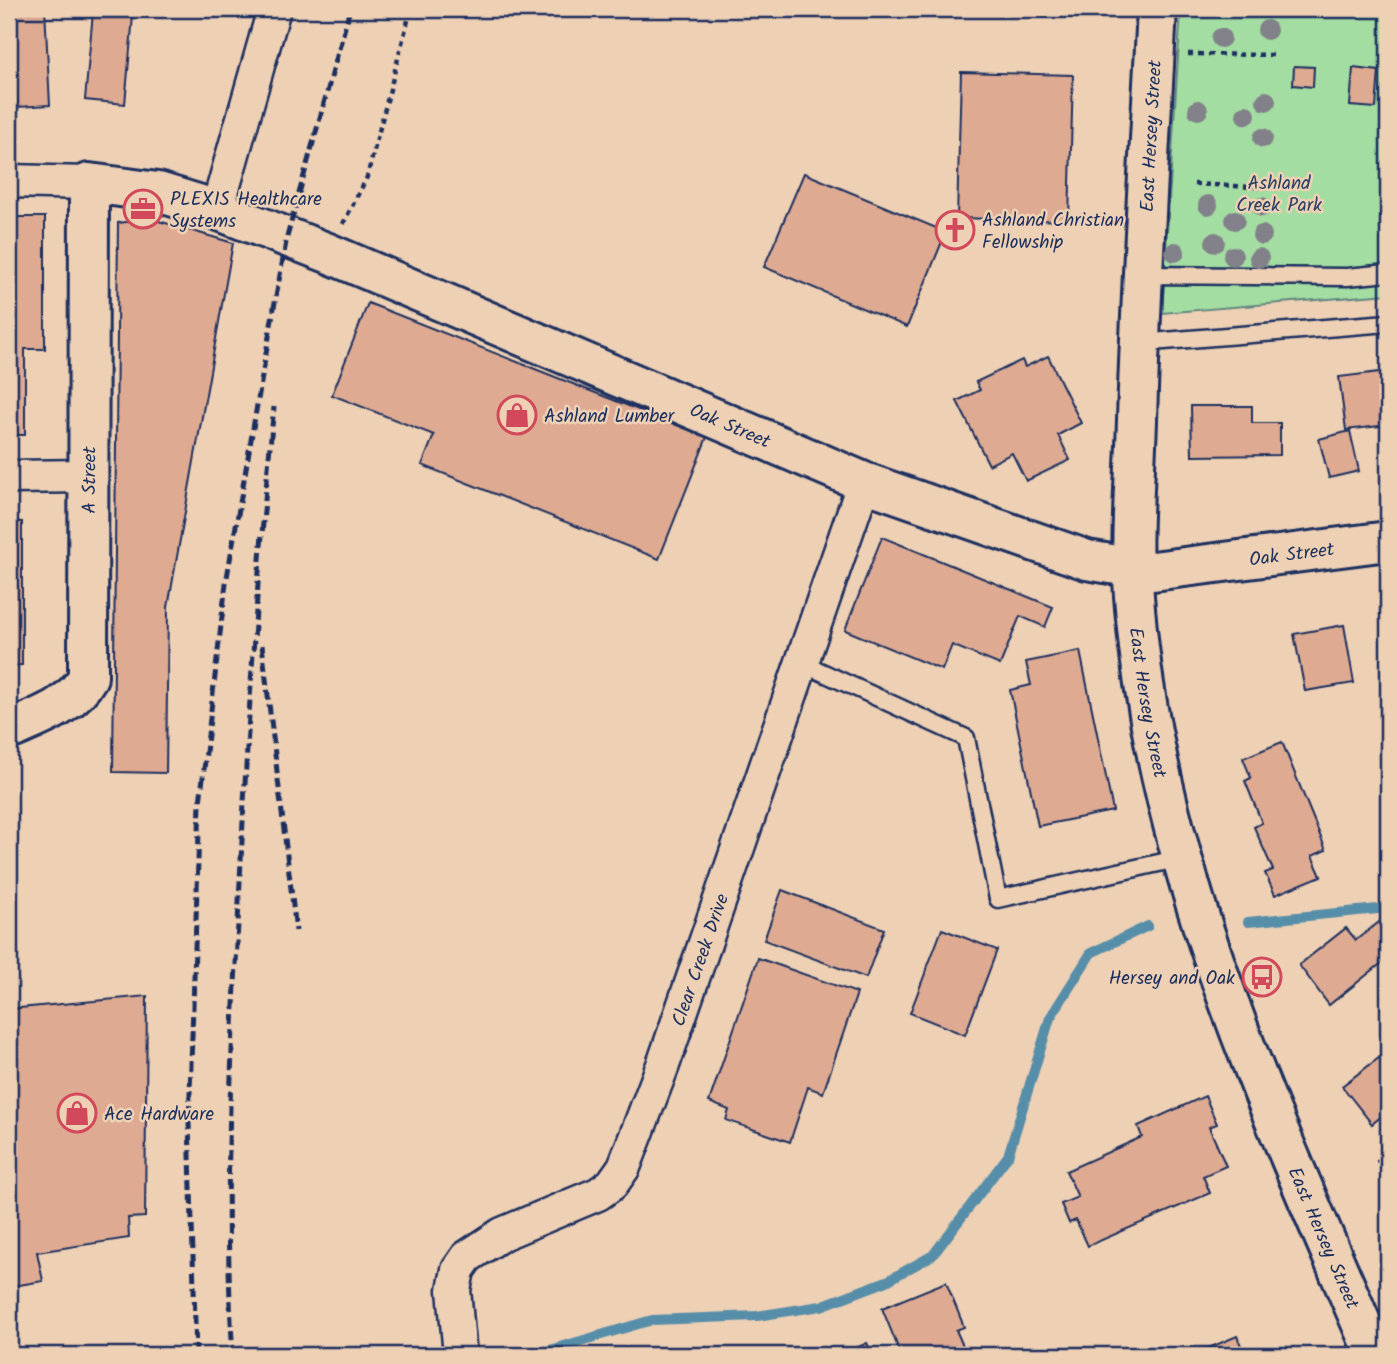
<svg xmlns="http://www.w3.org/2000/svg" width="1397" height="1364" viewBox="0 0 1397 1364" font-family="Kalam,sans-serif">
  <rect width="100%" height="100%" fill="#eed0b4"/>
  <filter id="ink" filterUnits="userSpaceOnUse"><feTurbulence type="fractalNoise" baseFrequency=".0143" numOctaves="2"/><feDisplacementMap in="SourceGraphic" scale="14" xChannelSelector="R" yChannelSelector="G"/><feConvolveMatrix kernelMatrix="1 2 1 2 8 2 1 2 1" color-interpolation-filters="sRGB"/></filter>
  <g filter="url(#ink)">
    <path fill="#a4dda2" stroke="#608680" stroke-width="2" d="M1181,9h207v285l-226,19z"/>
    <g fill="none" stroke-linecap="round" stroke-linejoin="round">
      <g stroke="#568ea9" stroke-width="10">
        <path d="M1248,922l140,-14"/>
        <path d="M533,1355l119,-35 105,-4 64,-10 66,-25 46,-26 75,-99 42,-138 41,-65 57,-27"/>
      </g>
    </g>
    <g fill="#deaa92" stroke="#1b2f5e" stroke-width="2">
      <path d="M9,9h36l5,96 -33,2 -1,-14h-7z"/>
      <path d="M93,12l40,4 -8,88 -40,-4z"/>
      <path d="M1294,66l20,1 -1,20 -20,-2z"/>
      <path d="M1353,68l26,3 -3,37 -26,-2z"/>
      <path d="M961,72l112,3 -4,146 -112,-3z"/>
      <path d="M804,173l142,59 -39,95 -143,-60z"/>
      <path d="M9,217h36v132h-20v86h-16z"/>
      <path d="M152,219l81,24 -65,364 -2,166 -53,-1 5,-549z"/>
      <path d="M368,303l339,134 -48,122 -237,-94 12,-30 -102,-40z"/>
      <path d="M1048,356l33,67 -23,12 12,25 -44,21 -14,-28 -23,12 -32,-64 23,-11 -4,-8 46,-22 3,7z"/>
      <path d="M1388,371v54l-42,5 -7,-53z"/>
      <path d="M1191,406h61v17h28v32l-88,1z"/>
      <path d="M1350,431l9,40 -30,7 -10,-39z"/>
      <path d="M9,521l13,1v143l-13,1z"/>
      <path d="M882,537l171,70 -8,20 -25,-11 -20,49 -48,-20 -10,25 -97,-40z"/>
      <path d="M1344,625l10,58 -49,8 -11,-57z"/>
      <path d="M1080,651l33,160 -75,15 -28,-136 21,-5 -5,-23z"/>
      <path d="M1282,742l44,108 -14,6 9,20 -46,19 -10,-22 8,-3 -19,-43 8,-4 -17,-42 6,-3 -8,-20z"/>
      <path d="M782,890l102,39 -18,49 -102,-38z"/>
      <path d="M1388,915v43l-59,47 -30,-40 47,-37 10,12z"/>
      <path d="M942,929l55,21 -32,85 -55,-22z"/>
      <path d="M758,958l99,35 -34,100 -15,-6 -18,55 -64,-22 3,-10 -20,-8z"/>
      <path d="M147,996l-2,221 -17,1 1,20 -92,14 6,29 -30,5 -4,-32v-245z"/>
      <path d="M1388,1051v60l-16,13 -30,-38z"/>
      <path d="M1205,1096l12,28 -8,3 17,39 -23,10 7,17 -122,53 -12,-26 -7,3 -8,-19 17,-7 -12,-26 76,-34 -4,-11z"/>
      <path d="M1388,1153v24l-11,-16z"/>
      <path d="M946,1282l18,45 -8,3 11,25h-66l-19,-47z"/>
      <path d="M1237,1336l8,19h-53z"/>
      <path d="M867,1343l6,12h-33z"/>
    </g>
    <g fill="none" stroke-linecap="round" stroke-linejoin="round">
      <defs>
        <g id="lane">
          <path d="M1143,275l204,2 41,-4"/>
          <path d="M1139,343l249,-20"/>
          <path d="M802,663l164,75 32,161 183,-41"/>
        </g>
        <g id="street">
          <path d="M9,181l80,2"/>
          <path d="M217,210l57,-201"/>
          <path d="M9,477l80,-1"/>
          <path id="s1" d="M460,1355l-6,-65 4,-20 9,-13 35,-23 96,-40 14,-10 12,-17 39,-102 201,-583"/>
        </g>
        <g id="secondary">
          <path id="s2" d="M1157,9c-7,137 -16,274 -20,411 -2,62 -8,126 -2,188 22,264 137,507 240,747"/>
          <path id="s3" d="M9,730c30,-13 62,-23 79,-53l1,-494 69,9 59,18 111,43 536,229 223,78 66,11 235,-30"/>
        </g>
      </defs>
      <use href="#lane" stroke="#1b2f5e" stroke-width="21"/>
      <use href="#street" stroke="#1b2f5e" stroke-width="37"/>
      <use href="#secondary" stroke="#1b2f5e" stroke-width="44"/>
      <g stroke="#1b2f5e" stroke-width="4.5" stroke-dasharray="5 5" stroke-linecap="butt">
        <path d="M1188,54l86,1"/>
        <path d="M1194,184l83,4"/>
        <path d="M343,224l24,-47 44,-168"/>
      </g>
      <use href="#lane" stroke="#eed0b4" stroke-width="16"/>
      <use href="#street" stroke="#eed0b4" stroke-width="32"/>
      <use href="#secondary" stroke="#eed0b4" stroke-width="38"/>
      <g stroke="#1b2f5e" stroke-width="5" stroke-dasharray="10 5" stroke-linecap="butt">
        <path d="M262,645l34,286"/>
        <path d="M196,1355l-7,-233 11,-319 26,-220 49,-281 12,-65 63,-228"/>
        <path d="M233,1355c-10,-144 -2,-288 5,-432 8,-172 18,-345 36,-516"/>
      </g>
    </g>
    <g fill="#828189">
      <circle cx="1267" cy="30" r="10"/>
      <circle cx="1221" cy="38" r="10"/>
      <circle cx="1266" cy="101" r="10"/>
      <circle cx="1198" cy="110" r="10"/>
      <circle cx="1246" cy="115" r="10"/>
      <circle cx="1263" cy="138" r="10"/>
      <circle cx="1208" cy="205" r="10"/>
      <circle cx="1262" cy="207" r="10"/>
      <circle cx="1235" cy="220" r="10"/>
      <circle cx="1262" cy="235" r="10"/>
      <circle cx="1215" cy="242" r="10"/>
      <circle cx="1175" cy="252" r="10"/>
      <circle cx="1233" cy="256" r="10"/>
      <circle cx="1259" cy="258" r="10"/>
    </g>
  </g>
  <defs>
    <symbol id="office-ring" viewBox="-11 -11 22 22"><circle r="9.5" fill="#eed0b4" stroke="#d1495b" stroke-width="1.5"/><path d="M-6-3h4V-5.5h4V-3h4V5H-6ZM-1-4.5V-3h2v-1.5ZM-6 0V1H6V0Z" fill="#d1495b"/></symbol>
    <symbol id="church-ring" viewBox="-11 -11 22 22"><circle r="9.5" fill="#eed0b4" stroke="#d1495b" stroke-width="1.5"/><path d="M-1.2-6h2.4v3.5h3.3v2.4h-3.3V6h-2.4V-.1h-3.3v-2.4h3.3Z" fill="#d1495b"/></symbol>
    <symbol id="shop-ring" viewBox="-11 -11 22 22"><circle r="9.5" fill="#eed0b4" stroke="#d1495b" stroke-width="1.5"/><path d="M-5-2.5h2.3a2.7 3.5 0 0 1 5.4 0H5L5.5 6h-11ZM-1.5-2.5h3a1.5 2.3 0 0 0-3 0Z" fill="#d1495b"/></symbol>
    <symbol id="bus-ring" viewBox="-11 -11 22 22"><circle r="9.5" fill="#eed0b4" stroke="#d1495b" stroke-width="1.5"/><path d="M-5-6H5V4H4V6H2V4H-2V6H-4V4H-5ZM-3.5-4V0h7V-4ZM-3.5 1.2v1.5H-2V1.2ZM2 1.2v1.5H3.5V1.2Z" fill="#d1495b"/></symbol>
  </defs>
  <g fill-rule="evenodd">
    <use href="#office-ring" x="121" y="187" width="44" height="44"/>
    <use href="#church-ring" x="933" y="208" width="44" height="44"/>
    <use href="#shop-ring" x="495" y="393" width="44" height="44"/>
    <use href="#bus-ring" x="1240" y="955" width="44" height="44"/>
    <use href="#shop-ring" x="55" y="1091" width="44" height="44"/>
  </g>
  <g text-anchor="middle" stroke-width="5" stroke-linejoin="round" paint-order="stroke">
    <g font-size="19" fill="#1b2f5e" stroke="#eed0b4">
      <text transform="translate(1150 136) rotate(-87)" y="7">East Hersey Street</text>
      <text dy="7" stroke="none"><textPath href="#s3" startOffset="1279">Oak Street</textPath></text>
      <text dy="7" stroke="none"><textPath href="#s3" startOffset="294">A Street</textPath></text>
      <text dy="7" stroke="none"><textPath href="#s3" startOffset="1867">Oak Street</textPath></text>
      <text dy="7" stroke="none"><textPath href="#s2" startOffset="695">East Hersey Street</textPath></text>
      <text dy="7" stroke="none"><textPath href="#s1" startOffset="506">Clear Creek Drive</textPath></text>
      <text dy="7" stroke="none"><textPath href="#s2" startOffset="1260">East Hersey Street</textPath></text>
    </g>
    <g font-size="19" fill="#294065" stroke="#eed0b4">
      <text x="1279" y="189">Ashland<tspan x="1279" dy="22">Creek Park</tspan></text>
    </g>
    <g font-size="19" fill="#1b2f5e" stroke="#eed0b4" text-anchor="start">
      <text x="170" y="205">PLEXIS Healthcare<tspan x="170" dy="22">Systems</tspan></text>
      <text x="982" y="226">Ashland Christian<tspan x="982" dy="22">Fellowship</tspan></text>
      <text x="544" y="422">Ashland Lumber</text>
      <text x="1235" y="984" text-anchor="end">Hersey and Oak</text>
      <text x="104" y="1120">Ace Hardware</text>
    </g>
  </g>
  <rect width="1397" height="1364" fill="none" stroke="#eed0b4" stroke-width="35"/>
  <rect x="18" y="18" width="1362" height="1329" fill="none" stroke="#1b2f5e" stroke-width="2.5" filter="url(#ink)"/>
</svg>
